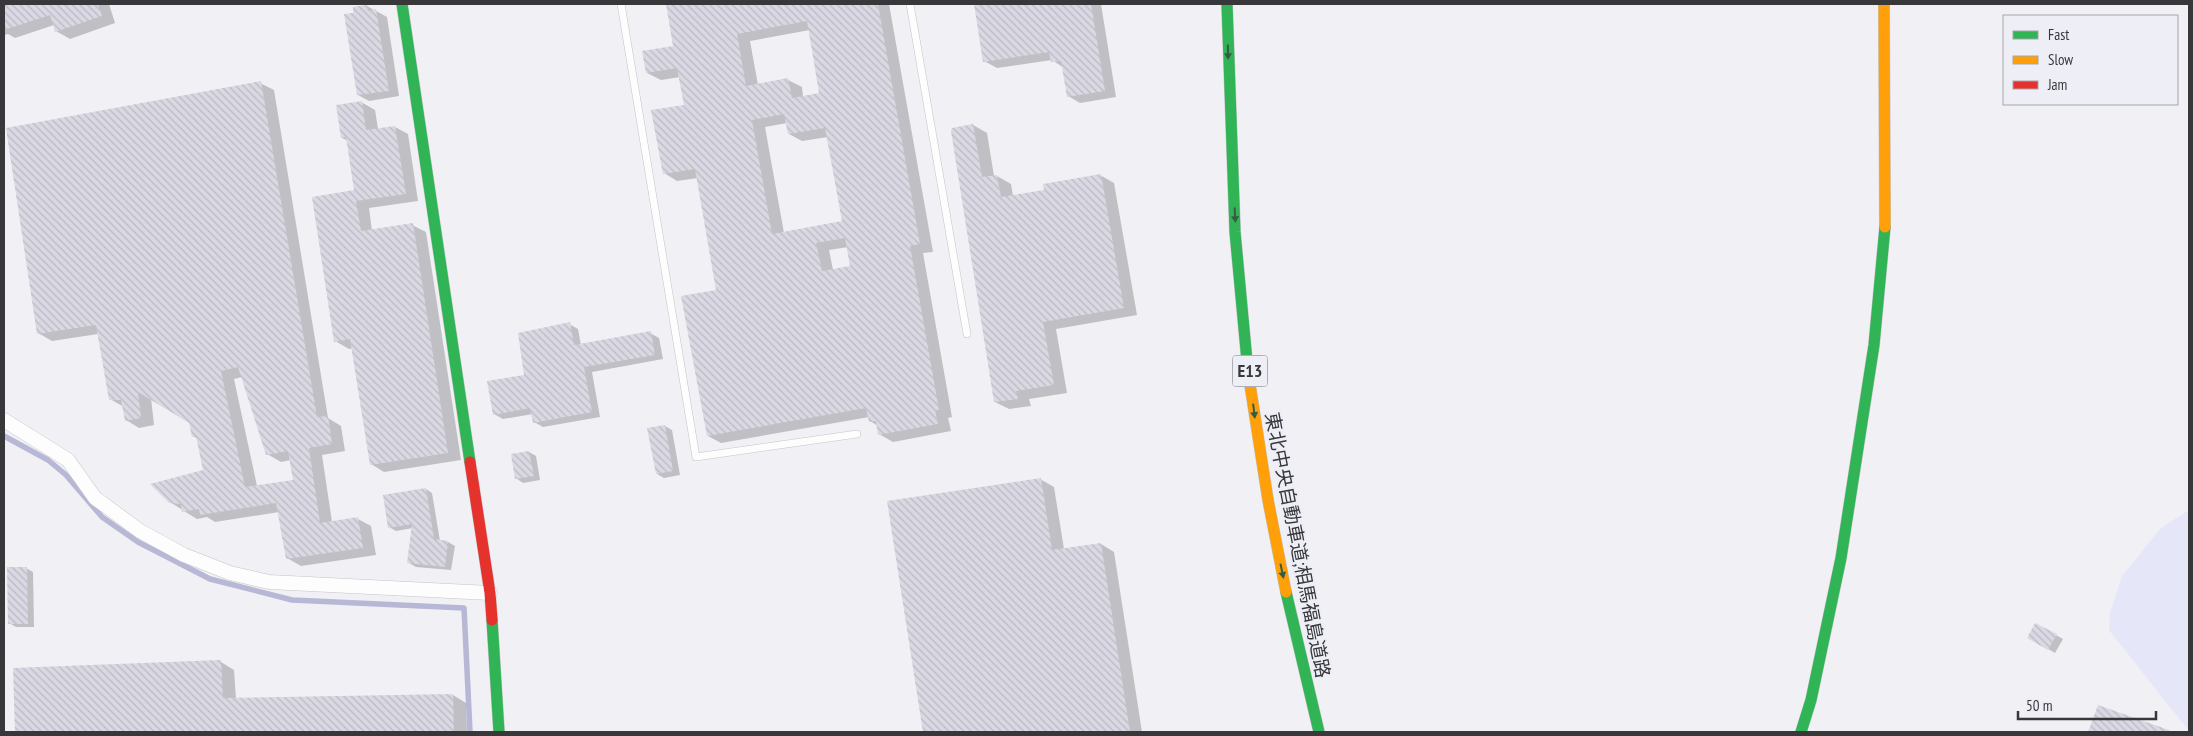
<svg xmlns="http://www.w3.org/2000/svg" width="2193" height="736" viewBox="0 0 2193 736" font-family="'PT Sans Narrow','Noto Sans JP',sans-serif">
  <defs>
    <pattern id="building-back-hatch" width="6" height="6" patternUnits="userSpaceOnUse" patternTransform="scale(1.25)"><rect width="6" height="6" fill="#d9d8e3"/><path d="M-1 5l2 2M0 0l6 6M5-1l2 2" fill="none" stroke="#bbbac4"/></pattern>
  </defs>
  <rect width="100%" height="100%" fill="#f0f0f5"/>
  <path fill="#e6e6f9" d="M2189,510v221l-80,-101 1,-17 12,-37 39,-48z"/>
  <g fill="#0003" fill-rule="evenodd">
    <path d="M4,4h105l6,19 -45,16 -14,-8 -2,-6 -39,13 -7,-4 -4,1z"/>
    <path d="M667,4h222l44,248 -10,1 29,164 -4,1 3,13 -58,11 -14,-8 -1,-8 -8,-5 -1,-4 -148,26 -13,-7 10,-145 -20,-113 -21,3 -13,-8 21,-67 -5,-29 -19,3 -14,-7 28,-26zM810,30l11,64 -18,3 -1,-10 -14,-7 -30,5 -8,-44zM787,123l2,11 13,7 26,-4 15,85 -59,11 -19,-106zM848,247l3,20 -18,3 -4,-20z"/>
    <path d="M975,4h126l15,93 -36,6 -12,-7 -4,-28 -12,-8 -55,8 -13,-7z"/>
    <path d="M367,6l20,11 12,79 -30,5 -11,-6 -3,-81z"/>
    <path d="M260,83l14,7 54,328 13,8 4,25 -23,4 10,67 26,-3 13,7 5,29 -75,11 -14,-8 -8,-46 -64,10 -8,-5 -10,2 -13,-8 -14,-9 34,-32 -6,-31 -5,-3 -3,-13 -39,-25 3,27 -15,3 -13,-8 -2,-13 -14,-8 -12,-65 -46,7 -14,-8zM242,377l25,77 14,8 10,-2 3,21 -37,5 -23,-107z"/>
    <path d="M361,102l14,8 3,19 17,-2 13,7 10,67 -49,7 3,23 40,-6 14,7 35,228 -77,12 -13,-8 -18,-116 -4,1 -14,-8 20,-150 -7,-50 -6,-3z"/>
    <path d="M973,125l14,8 7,43h3l14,8 2,12 33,-5 54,-16 14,8 23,132 -81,14 11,64 -38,6 2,7 -22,3 -14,-7z"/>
    <path d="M569,324l9,5 3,16 69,-12 9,5 4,21 -71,13 8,45 -57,10 -9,-5 -1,-8 -30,5 -9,-5z"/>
    <path d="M665,426l7,4 8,45 -16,3 -7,-4z"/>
    <path d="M529,452l7,4 4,24 -17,3 -6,-4z"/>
    <path d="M1040,479l14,8 10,62 37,-5 13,8 28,180h-218l-35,-230z"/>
    <path d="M426,489l6,4 8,48 8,1 7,4 -4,24 -35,-3 -7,-4 4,-35 -17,3 -7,-4z"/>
    <path d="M26,568l7,4 1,55h-18l-7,-4z"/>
    <path d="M2036,624l27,15 -8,14 -26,-15z"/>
    <path d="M221,662l13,8 2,29 217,-4 13,8 1,29h-450l-3,-63z"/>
    <path d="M2099,706l65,24 4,2h-78z"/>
  </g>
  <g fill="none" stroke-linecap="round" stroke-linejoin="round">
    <path stroke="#b7b7d6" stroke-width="5.5" d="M4,436l44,24 18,15 36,42 36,25 72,37 82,21 172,8 6,124"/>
  </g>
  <g fill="url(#building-back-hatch)" fill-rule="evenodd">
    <path d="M4,4h94l4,12 -47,16 -5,-17 -46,15z"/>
    <path d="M666,4h212l42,240 -10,2 29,164h-4l3,14 -60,11 -2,-14 -7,1 -3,-14 -159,28 -26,-140 35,-6 -21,-121 -32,5 -12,-64 33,-5 -7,-37 -31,5 -4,-22 31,-5zM807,21l12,72 -27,5 -4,-20 -42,8 -9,-52zM784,114l4,20 37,-6 17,93 -70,13 -20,-114zM845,238l5,28 -28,5 -6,-28z"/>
    <path d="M974,4h117l14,87 -38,6 -6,-36 -10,1 -2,-10 -66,10z"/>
    <path d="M367,5l1,6 8,-2 13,82 -32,4 -13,-81 9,-1v-6z"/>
    <path d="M261,81l56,336 11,-1 4,28 -23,4 11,75 38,-6 5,31 -77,11 -10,-56 -76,12 -1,-6 -17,3 -1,-8 -12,-1 -19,-19 53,-14 -7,-34 -4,1 -3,-14 -51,-31 3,26 -16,3 -4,-21h-12l-13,-75 -59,9 -31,-206zM238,367l28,88 22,-4 5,29 -48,7 -24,-116z"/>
    <path d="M362,101l4,29 29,-4 11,68 -50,7 5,30 52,-8 35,230 -78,12 -20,-126 -16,3 -22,-145 42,-7 -8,-53 -5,1 -5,-33z"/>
    <path d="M973,124l9,53 15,-2 4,22 43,-7 -1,-6 58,-10 23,134 -81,14 11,63 -38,6 2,8 -24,3 -43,-271 1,-3z"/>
    <path d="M570,322l4,23 77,-14 4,24 -71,12 8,45 -59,11 -3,-15 -37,7 -6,-34 37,-6 -6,-42z"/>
    <path d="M665,425l8,46 -17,3 -9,-46z"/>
    <path d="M529,451l5,25 -19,3 -4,-25z"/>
    <path d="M1041,478l11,72 49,-7 29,189h-207l-36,-231z"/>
    <path d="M426,488l8,51 14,2 -3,26 -38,-4 5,-39 -24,4 -5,-33z"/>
    <path d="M7,567h20l1,57h-20z"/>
    <path d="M2035,623l22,11 -9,16 -21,-12z"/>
    <path d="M221,660l2,38 230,-4 1,38h-439l-2,-64z"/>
    <path d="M2098,705l71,25v2h-81z"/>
  </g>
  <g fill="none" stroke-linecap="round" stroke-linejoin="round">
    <defs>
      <g id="lane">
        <path d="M621,4l75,453 161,-23"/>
        <path d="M910,4l57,330"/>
      </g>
      <path id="street" d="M4,420l64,40 27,38 45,33 44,24 46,18 39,9 221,11"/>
      <g id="fast">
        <path d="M402,4l68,458"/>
        <path d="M1227,4l8,228 13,140"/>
        <path d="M1286,592l33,140"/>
        <path d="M492,620l7,112"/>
        <path d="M1801,732l10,-32 30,-142 33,-213 11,-118"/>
      </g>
      <g id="slow">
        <path d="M1884,4l1,223"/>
        <path d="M1248,372l20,128 18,92"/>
      </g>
      <path id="jam" d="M470,462l20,131 2,27"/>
    </defs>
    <use href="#lane" stroke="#c5c5c9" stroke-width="8"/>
    <use href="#street" stroke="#c5c5c9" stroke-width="15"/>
    <use href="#fast" stroke="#c5c5c9" stroke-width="12"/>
    <use href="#slow" stroke="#c5c5c9" stroke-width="12"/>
    <use href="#jam" stroke="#c5c5c9" stroke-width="12"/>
    <use href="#lane" stroke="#fdfdfe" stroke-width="7"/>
    <use href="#street" stroke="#fdfdfe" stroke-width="14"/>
    <use href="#fast" stroke="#30b455" stroke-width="11"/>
    <use href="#slow" stroke="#ff9f0a" stroke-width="11"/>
    <use href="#jam" stroke="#e5322d" stroke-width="11"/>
  </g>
  <defs><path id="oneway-solid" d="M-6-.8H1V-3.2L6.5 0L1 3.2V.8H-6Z" transform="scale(1.25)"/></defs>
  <g fill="#365d43">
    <use href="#oneway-solid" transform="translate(1228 52) rotate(89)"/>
    <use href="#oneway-solid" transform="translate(1235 215) rotate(87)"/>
    <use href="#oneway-solid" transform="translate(1254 411) rotate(83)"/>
    <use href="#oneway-solid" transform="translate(1282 571) rotate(78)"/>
  </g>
  <g text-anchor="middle" stroke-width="5" stroke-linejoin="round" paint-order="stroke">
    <rect fill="#eeeef7" stroke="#6f6f73" stroke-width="1" x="1232.5" y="355.5" width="35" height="31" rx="4"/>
    <g font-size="18" font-weight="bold" fill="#38383b">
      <text x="1250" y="377">E13</text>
    </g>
    <g font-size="19" fill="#38383b" stroke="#eeeef7">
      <text transform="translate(1298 545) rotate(79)" y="7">東北中央自動車道;相馬福島道路</text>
    </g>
  </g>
  <rect width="2193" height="736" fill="none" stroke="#38383b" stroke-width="10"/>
  <rect x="2003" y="15" width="175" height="90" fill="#eeeef7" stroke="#a5a5ac"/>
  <rect x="2013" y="31" width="25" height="8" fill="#30b455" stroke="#a5a5ac"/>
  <text x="2048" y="40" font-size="15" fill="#38383b">Fast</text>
  <rect x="2013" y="56" width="25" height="8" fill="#ff9f0a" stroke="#a5a5ac"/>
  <text x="2048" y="65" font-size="15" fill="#38383b">Slow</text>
  <rect x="2013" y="81" width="25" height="8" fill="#e5322d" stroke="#a5a5ac"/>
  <text x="2048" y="90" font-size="15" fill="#38383b">Jam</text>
  <path d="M2018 711v8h138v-8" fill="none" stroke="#38383b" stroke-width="2.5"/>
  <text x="2026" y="711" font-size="15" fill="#38383b" stroke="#eeeef7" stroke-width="4" paint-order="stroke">50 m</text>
</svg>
